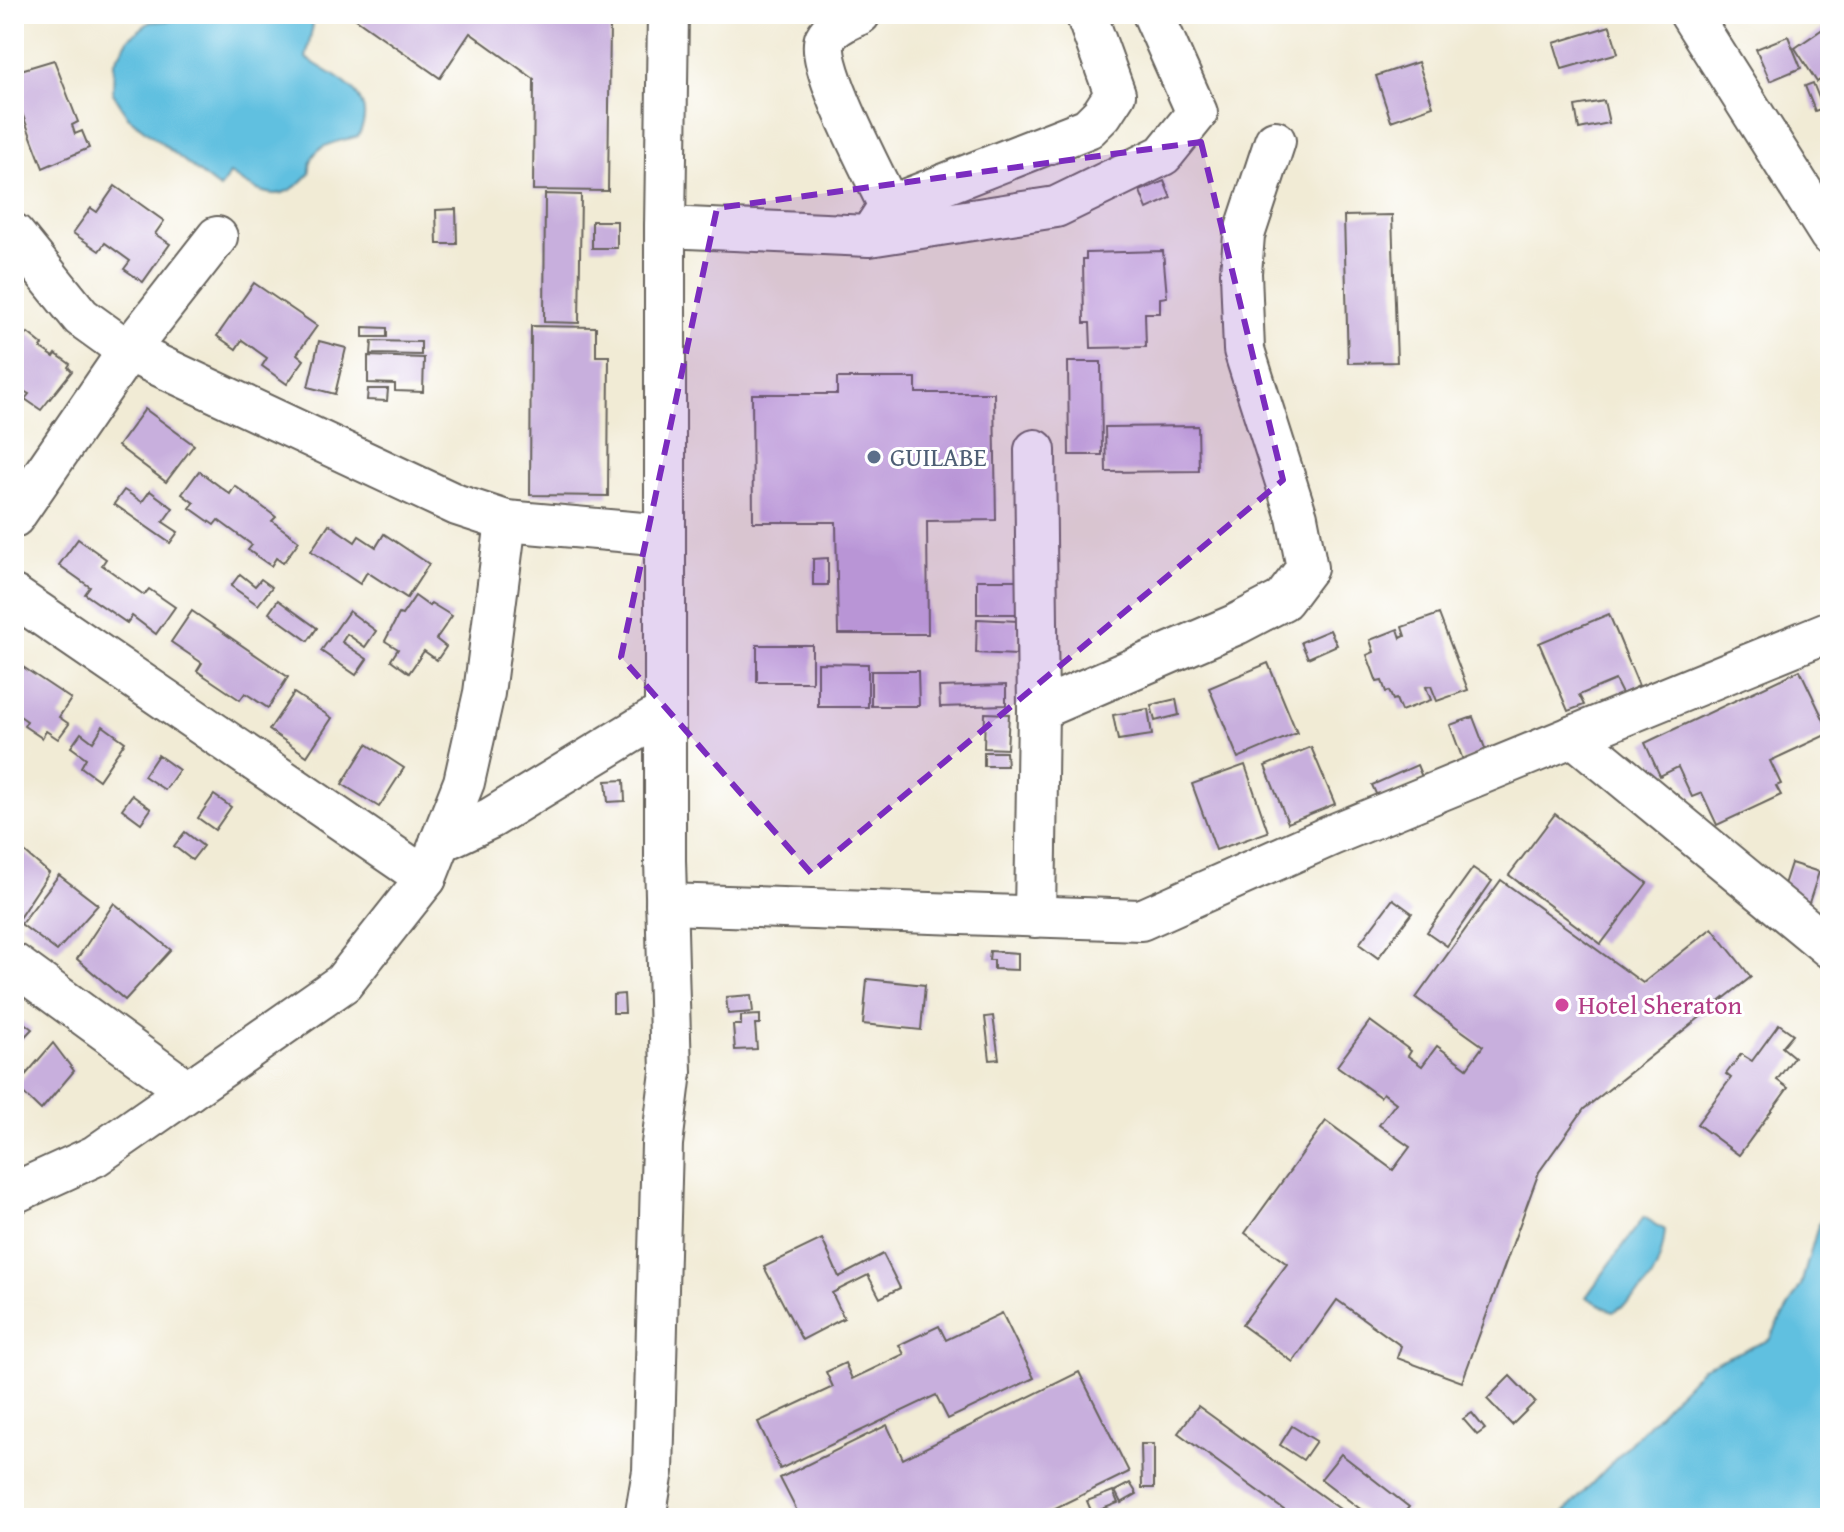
<svg xmlns="http://www.w3.org/2000/svg" width="1844" height="1532" viewBox="0 0 1844 1532" font-family="'Gentium Book Plus',serif">
  <rect width="100%" height="100%" fill="#fff"/>
  <filter id="ink" filterUnits="userSpaceOnUse"><feTurbulence type="fractalNoise" baseFrequency=".0125" numOctaves="2"/><feDisplacementMap in="SourceGraphic" scale="16" xChannelSelector="R" yChannelSelector="G"/><feConvolveMatrix kernelMatrix="1 2 1 2 8 2 1 2 1" color-interpolation-filters="sRGB"/></filter>
  <filter id="wash" filterUnits="userSpaceOnUse"><feTurbulence type="fractalNoise" baseFrequency=".006" numOctaves="4" result="noise"/><feDisplacementMap in="SourceGraphic" scale="32" xChannelSelector="R" yChannelSelector="G"/><feGaussianBlur stdDeviation="1.8" result="paint"/><feColorMatrix in="noise" values="0 0 0 0 0 0 0 0 0 0 0 0 0 0 0 0 0 1.4 0 .05"/><feComposite in="paint" operator="in"/></filter>
  <g filter="url(#wash)">
    <rect width="100%" height="100%" fill="#f1ebd5"/>
    <g fill="#61c0e0" stroke="#3e6e7e" stroke-width="2">
      <path d="M219,14h87l7,11 -7,33c29,20 75,36 52,78 -22,7 -50,7 -48,37 -28,33 -48,22 -80,1l-10,15 -92,-72 -15,-24 1,-30 15,-25 21,-16 38,-3 26,1z"/>
      <path d="M1830,1211v307h-271l144,-151 66,-27 32,-55 18,-63z"/>
      <path d="M1644,1217l21,13c-4,42 -16,61 -52,82l-27,-15z"/>
    </g>
    <g id="blocks">
      <g fill="#c8afdd">
        <path d="M349,14h232l-1,8h30l-2,169 -75,-1 1,-111 -64,-46 -30,45z"/>
        <path d="M1830,24v49l-13,9 -22,-34z"/>
        <path d="M1610,26l8,27 -56,16 -8,-26z"/>
        <path d="M1788,36l13,32 -31,13 -14,-32z"/>
        <path d="M54,60l24,62 -6,3 3,9 7,-3 7,17 -46,20 -29,-76v-20z"/>
        <path d="M1418,62l15,44 -42,15 -15,-45z"/>
        <path d="M1813,83l10,25 -8,3 -10,-25z"/>
        <path d="M1830,84v16l-3,2 -6,-14z"/>
        <path d="M1604,101l5,22 -30,6 -4,-23z"/>
        <path d="M1164,181l7,17 -24,11 -7,-18z"/>
        <path d="M115,186l49,35 -9,13 15,10 -27,38 -19,-13 6,-8 -25,-18 -6,8 -26,-18 18,-25 6,4z"/>
        <path d="M545,194l36,1 -2,128 -35,-1z"/>
        <path d="M456,209l1,35h-20l-1,-34z"/>
        <path d="M1392,215l5,147 -49,1 -4,-147z"/>
        <rect x="592" y="221" width="25" height="27"/>
        <path d="M1163,251l4,46 -7,1v15h-15l1,34 -55,1 -1,-25h-6l-1,-64h3v-6z"/>
        <path d="M254,283l63,43 -20,28 7,6 -17,24 -25,-18 5,-8 -25,-18 -6,9 -19,-13z"/>
        <path d="M531,326l65,1v29h13l-1,140 -78,-1z"/>
        <path d="M363,327l24,1v9h-24z"/>
        <path d="M28,333l15,12 -2,3 13,9 2,-3 14,10 -2,3 4,4 -31,39 -16,-11 4,-5 -9,-5 -3,4 -3,-3v-44l8,-12 3,3z"/>
        <path d="M319,341l27,7 -11,46 -27,-7z"/>
        <path d="M372,341l49,1v13l-50,-1z"/>
        <path d="M368,356l56,2 -1,34 -28,-1v-7l-27,-1z"/>
        <path d="M1068,362h33l1,93h-33z"/>
        <path d="M837,378h79v15h78l2,127 -69,1 1,113h-90l-2,-112h-83l-1,-128h85z"/>
        <path d="M368,389h20l-1,12 -20,-1z"/>
        <path d="M145,409l49,36 -28,37 -48,-36z"/>
        <path d="M1198,426l1,45 -93,1 -1,-45z"/>
        <path d="M199,471l31,23 5,-8 41,31 -4,4 27,20 -16,22 -7,-5 -5,8 -23,-16 4,-5 -34,-25 -4,5 -24,-17 4,-5 -12,-9z"/>
        <path d="M124,490l18,12 8,-11 23,17 -10,14 15,10 -8,11 -56,-39z"/>
        <path d="M329,524l26,18 4,-6 17,11 8,-13 45,30 -22,34 -40,-26 -7,12 -49,-33z"/>
        <path d="M78,539l28,20 -4,6 42,30 5,-6 26,18 -19,27 -24,-18 -5,7 -42,-29 5,-7 -31,-22z"/>
        <path d="M828,558v27h-15v-26z"/>
        <path d="M240,574l15,12 6,-7 11,8 -14,18 -27,-19z"/>
        <path d="M977,580h41l1,34h-42z"/>
        <path d="M415,596l14,10 2,-3 21,13 -16,23 10,8 -9,13 -13,-9 -15,22 -18,-13 7,-11 -13,-8 14,-27 3,1z"/>
        <path d="M278,600l39,28 -9,13 -39,-28z"/>
        <path d="M192,611l96,66 -20,31 -23,-15 -5,7 -43,-29 5,-8 -31,-21z"/>
        <path d="M349,611l27,20 -11,16 -18,-13 -5,8 25,17 -11,16 -35,-24z"/>
        <path d="M1439,614l29,76 -31,11 -6,-15 -5,1 5,13 -30,11 -5,-12 -3,1 -4,-9 -3,1 -4,-11 -5,1 -10,-27 7,-3 -4,-12 28,-11 3,9 4,-2 -3,-9z"/>
        <path d="M1609,614l30,72 -17,8 -7,-14 -36,15 5,10 -16,6 -29,-68z"/>
        <path d="M977,619l41,2 -2,34 -40,-2z"/>
        <path d="M1330,630l7,15 -29,13 -7,-16z"/>
        <rect x="757" y="645" width="55" height="37"/>
        <path d="M14,661l57,38 -12,18 10,7 -11,15 -12,-8 -4,7 -18,-12 3,-5 -13,-9z"/>
        <path d="M818,663l50,1v43h-50z"/>
        <path d="M1268,663l29,70 -59,25 -29,-70z"/>
        <path d="M1800,670l30,63 -60,28 11,23 -5,2 5,9 -64,30 -15,-32 -10,4 -14,-30 -18,9 -15,-33z"/>
        <path d="M871,671h47l1,35h-48z"/>
        <path d="M1006,685v20l-66,2 -1,-20z"/>
        <path d="M294,693l38,25 -25,38 -38,-26z"/>
        <path d="M1176,699l3,16 -24,6 -4,-16z"/>
        <path d="M1148,709l4,26 -34,5 -5,-25z"/>
        <path d="M985,713l24,1 -2,35 -23,-1z"/>
        <path d="M1473,717l13,34 -23,9 -13,-35z"/>
        <path d="M103,726l22,16 -26,38 -18,-13 5,-9 -15,-11 10,-14 12,9z"/>
        <path d="M367,744l37,24 -25,39 -37,-23z"/>
        <path d="M1311,747l24,57 -47,19 -23,-57z"/>
        <path d="M984,752h22l1,14h-23z"/>
        <path d="M158,755l21,15 -14,20 -21,-14z"/>
        <path d="M1245,765l23,67 -52,18 -24,-66z"/>
        <path d="M1417,765l5,12 -45,19 -5,-11z"/>
        <path d="M624,780l1,21 -17,1 -2,-21z"/>
        <path d="M132,795l19,14 -10,14 -19,-14z"/>
        <path d="M214,795l17,12 -16,23 -17,-12z"/>
        <path d="M1555,814l92,69 -46,61 -92,-69z"/>
        <path d="M185,832l18,14 -11,14 -18,-14z"/>
        <path d="M21,849l28,24 -32,48 -3,-2v-61z"/>
        <path d="M1791,863l28,9 -12,37 -28,-9z"/>
        <path d="M1473,868l19,13 -45,65 -20,-14z"/>
        <path d="M59,875l39,30 -41,46 -36,-27z"/>
        <path d="M1501,880l142,103 69,-55 39,49 -167,132 -45,63 -77,210 -65,-24 4,-12 -64,-46 -44,62 -51,-37 45,-61 -42,-31 81,-112 67,49 17,-23 -31,-22 17,-22 -13,-10 -3,4 -43,-31 33,-45 41,30 -3,5 14,10 15,-20 30,22 16,-22 -67,-48z"/>
        <path d="M1393,899l19,14 -34,45 -19,-14z"/>
        <path d="M114,903l57,47 -46,50 -48,-41z"/>
        <path d="M990,951l28,2v17l-24,-1v-9h-5z"/>
        <path d="M867,979l58,6 -4,45 -58,-6z"/>
        <path d="M624,994l1,19h-12v-18z"/>
        <path d="M751,995l2,17 -25,2 -2,-17z"/>
        <path d="M14,1015l18,14 -18,19z"/>
        <path d="M760,1015v9h-5l2,25 -22,1 -2,-25h8v-9z"/>
        <path d="M993,1016l6,43 -9,1 -5,-43z"/>
        <path d="M1779,1024l14,10 -11,13 12,10 -17,23 11,8 -49,67 -42,-31 34,-46 -5,-4 15,-20 11,7z"/>
        <path d="M53,1043l21,28 -33,39 -25,-24z"/>
        <path d="M822,1239l17,38 44,-23 17,34 -20,10 -12,-23 -36,18 12,25 -42,22 -38,-73z"/>
        <path d="M1002,1313l32,65 -86,41 -12,-24 -156,74 -22,-47 75,-35 -7,-15 19,-9 7,16 52,-25 -5,-9 40,-19 7,14z"/>
        <path d="M1079,1372l50,100 -94,46h-253l15,-7 -17,-33 107,-53 16,34z"/>
        <path d="M1510,1376l25,26 -23,23 -25,-26z"/>
        <path d="M1198,1406l146,106 -5,6h-44l-117,-85z"/>
        <path d="M1472,1413l13,16 -8,6 -14,-16z"/>
        <path d="M1292,1426l24,15 -13,19 -23,-15z"/>
        <path d="M1141,1444h13v44h-12z"/>
        <path d="M1341,1454l68,53 -9,11h-28l-51,-39z"/>
        <path d="M1130,1483l7,11 -16,9 -6,-12z"/>
        <path d="M1113,1491l5,12 -26,10 -5,-12z"/>
      </g>
    </g>
  </g>
  <g filter="url(#ink)">
    <use href="#blocks" fill-opacity="0" stroke="#67645d" stroke-width="2"/>
    <g fill="none" stroke-linecap="round" stroke-linejoin="round">
      <defs>
        <g id="minor">
          <path d="M860,14c-12,6 -28,11 -35,25 -11,24 51,139 64,167l-13,20"/>
          <path d="M1690,14l140,221"/>
          <path d="M889,206l199,-78 14,-14 13,-20 -29,-80"/>
          <path d="M665,227l204,9 187,-29 107,-52 34,-42 -44,-99"/>
          <path d="M14,234l67,83 47,34 329,154 49,16 159,14"/>
          <path d="M14,517l114,-166 89,-114"/>
          <path d="M14,596l412,282"/>
          <path d="M1038,710l199,-86 46,-24 24,-32 -10,-51 -53,-167 -3,-77 3,-38 31,-94"/>
          <path d="M1573,736l257,212"/>
          <path d="M440,842l51,-24 174,-106"/>
          <path d="M666,904l475,16 191,-85 498,-204"/>
          <path d="M1035,917l3,-207 -3,-260"/>
          <path d="M14,964l174,127"/>
          <path d="M14,1193l81,-37 248,-173 83,-105 38,-96 20,-89 22,-172"/>
          <path d="M645,1518l8,-47 9,-327 9,-72 -6,-212v-633l3,-213"/>
        </g>
      </defs>
      <use href="#minor" stroke="#67645d" stroke-width="44"/>
      <use href="#minor" stroke="#fff" stroke-width="40"/>
    </g>
  </g>
  <path fill="#7b2cbf" fill-opacity="0.2" stroke="#7b2cbf" stroke-width="6" stroke-dasharray="16 10" stroke-linejoin="round" d="M1201,142l82,338 -472,393 -190,-216 96,-449z"/>
  <circle fill="#5c6f8a" stroke="#fff" stroke-width="3" cx="874" cy="457" r="8"/>
  <circle fill="#d1479c" stroke="#fff" stroke-width="3" cx="1562" cy="1005" r="8"/>
  <g text-anchor="middle" stroke-width="6" stroke-linejoin="round" paint-order="stroke">
    <g font-size="26" fill="#4e5e75" stroke="#fff" text-anchor="start">
      <text x="890" y="466">GUILABE</text>
    </g>
    <g font-size="26" fill="#b23c85" stroke="#fff" text-anchor="start">
      <text x="1578" y="1014">Hotel Sheraton</text>
    </g>
  </g>
  <rect width="1844" height="1532" fill="none" stroke="#fff" stroke-width="48"/>
</svg>
